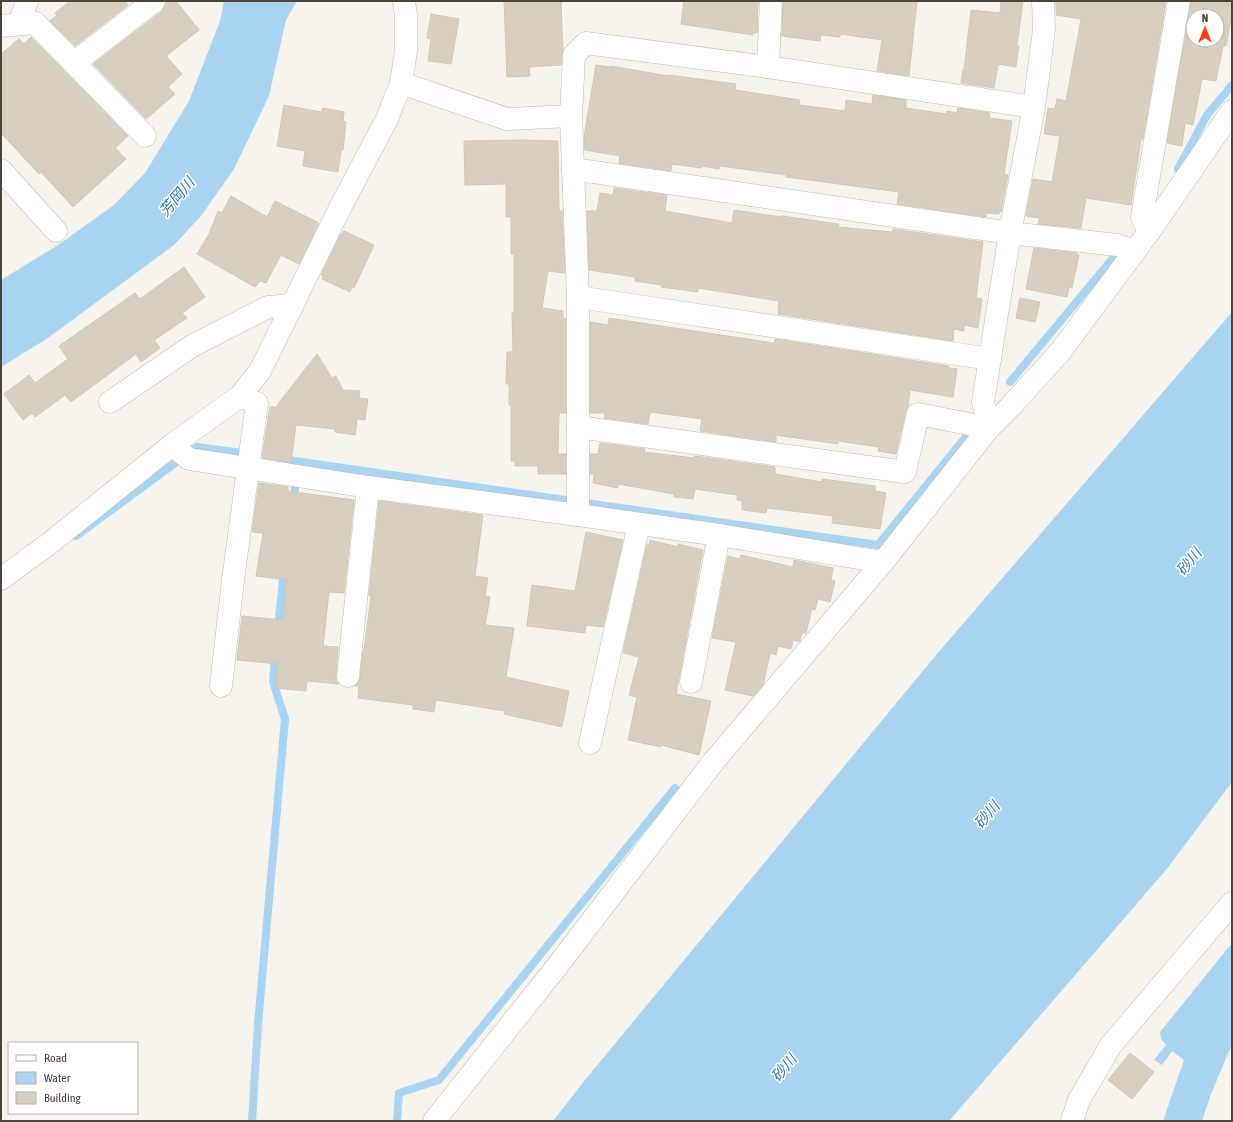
<svg xmlns="http://www.w3.org/2000/svg" width="1233" height="1122" viewBox="0 0 1233 1122" font-family="'Asap Condensed','Noto Sans JP',sans-serif">
  <rect width="100%" height="100%" fill="#f6f3ec"/>
  <g fill="#a9d4f2">
    <path d="M224,1h73l-11,19 -17,76 -35,73 -33,47 -27,29 -126,93 -47,29v-87l57,-35 56,-40 31,-32 44,-72 31,-80z"/>
    <path d="M1232,312v470l-66,88 -217,251h-396l32,-41 351,-425z"/>
    <path d="M1232,943v101l-21,50 -9,27h-39l21,-61 -12,-9 -10,14 -8,-5 12,-15 -5,-6 -1,-7z"/>
  </g>
  <g fill="none" stroke-linecap="round" stroke-linejoin="round">
    <g stroke="#a9d4f2" stroke-width="8">
      <path d="M1178,169l29,-54 25,-30"/>
      <path d="M1010,382l103,-124"/>
      <path d="M281,459l597,86 87,-107"/>
      <path d="M293,502l3,-19"/>
      <path d="M76,536l121,-89 53,7"/>
      <path d="M278,629l6,-60"/>
      <path d="M252,1121l6,-97 27,-305 -12,-37 2,-29"/>
      <path d="M397,1121l2,-28 40,-13 236,-292"/>
    </g>
  </g>
  <g fill="#d8cfc1" stroke="#d3c7b4" fill-rule="evenodd">
    <path d="M70,1h55l3,4 -53,41 -25,-25 7,-6 -2,-2z"/>
    <path d="M168,1h8l23,29 -33,26 16,18 -14,13 7,7 -29,25 -53,-55 69,-53 3,-5 1,-3z"/>
    <path d="M504,1h57l2,50 -2,14 -32,2 1,9 -23,1z"/>
    <path d="M684,1h74l-1,32 -4,-1v3l-72,-11z"/>
    <path d="M783,1h134l-8,75 -32,-5 5,-31 -42,-6v3l-19,-2 -1,6 -38,-5z"/>
    <path d="M1001,1h22l-6,44 2,1 -3,21 -18,-3 -4,24 -33,-5 2,-13h1l7,-60 29,3z"/>
    <path d="M1056,1h110l-23,138h-2l-10,66 -45,-7 -5,30 -43,-4 2,-6 -14,-2 7,-37 19,3 8,-46 -16,-2 4,-26 7,1 2,-10 9,2 15,-82 -25,-4z"/>
    <path d="M1191,1h41v14l-6,31h-3l-7,35 -14,-2 -9,46 -8,-2 -3,23 -15,-3zM1193,16h24v24h-24z"/>
    <path d="M431,14l28,5 -8,45 -23,-3 3,-22 -4,-1z"/>
    <path d="M31,37l97,99 -13,12 11,11 -53,48 -32,-35 -2,2 -38,-41v-79l18,-15 5,5z"/>
    <path d="M596,65l15,2v-1l57,10 1,-1 67,9 -1,6 65,10 -1,5 46,6 1,-11 26,4 1,-9 33,5v8l40,6 1,-3 10,2 1,-5 32,5 -1,5 23,3 -8,53 4,1 -7,37 -2,-1v3l-13,-1v4l-89,-13 2,-12 -113,-15 1,-2 -67,-9 -1,3 -17,-3 -1,2 -29,-4 -1,7 -52,-8 1,-7 -35,-6 -1,-13z"/>
    <path d="M284,105l37,7 2,-4 21,4 -1,9 3,1 -3,28h-2l-3,22 -35,-6 2,-15 -28,-5z"/>
    <path d="M522,140l36,1 1,70h3l3,62 -17,-2 -6,37 21,3v7l3,1v94h-7l-1,41h8v20h-28v-8h-23v-5h-4v-56h-2v-21h-3l1,-32h6l-1,-39h2v-59h-3v-37h-5v-33l-41,1 -1,-44z"/>
    <path d="M614,188l53,7 -2,16 67,12 2,-13 47,7 1,-1 57,8 -1,3 55,5v-3l90,13 -7,56 6,1 -4,29 -14,-3v6l-10,-2 -1,12 -175,-27 1,-13 -81,-13v4l-37,-5v-2l-26,-4v-4l-46,-7 -2,-59h10l3,-18 13,2z"/>
    <path d="M231,196l36,21 8,-16 44,22 -20,41 -18,-9 -15,28 -6,-2 -5,6 -58,-33 12,-20 9,-23 4,2z"/>
    <path d="M344,231l30,14 -20,43 -2,-1 -2,5 -28,-13 1,-3 -2,-1 20,-41h1z"/>
    <path d="M1034,248l43,5v1l2,1 -7,33 -3,-1 -2,10 -41,-8z"/>
    <path d="M184,267l21,30 -23,16 5,5 -33,22 6,8 -19,14 -5,-8 -65,48 -6,-7 -30,22 -3,-4 -9,7 -19,-26 25,-19 6,8 33,-24 -9,-13 76,-53 5,6z"/>
    <path d="M1020,298l20,4 -5,20 -19,-4z"/>
    <path d="M609,318l165,25 1,-4 174,27v2l8,1 -4,28 -43,-7 -2,16 -2,5 -10,43 -18,-3 1,-4 -41,-6v3l-62,-9v7l-76,-11 2,-12 -52,-7 -2,12 -44,-6 1,-5h-15v-91l18,3z"/>
    <path d="M317,354l15,24 4,-2 7,14 17,1 -1,7 9,1 -3,21 -8,-1 -2,16 -20,-3v-3l-39,-4 -5,37 -29,-4 8,-51h7l1,-3z"/>
    <path d="M600,443l45,6 -1,3 50,6 1,-2 80,11v7l47,8v-3l53,7v5l11,2 -6,36 -48,-6 1,-7 -66,-8 -1,5 -24,-3v-9l-5,-1v-5l-42,-6 -2,10 -19,-2v-3l-56,-10v4l-25,-5 1,-9h-4v-20h8z"/>
    <path d="M259,483l29,4v4l66,9 -10,93 -15,-1 -6,54 15,1 -2,28v6l3,3 -32,-3 -1,10 -30,-3 2,-24 -41,-4 5,-44 41,4 4,-40 -31,-4 7,-43 -11,-1z"/>
    <path d="M379,501l104,14 -8,61 13,2 -3,18 5,1 -5,28 29,3 -8,49 63,14 -7,36 -58,-13 1,-3 -69,-11 -2,12 -21,-3v-4l-55,-7 1,-12h-4l3,-3 2,-5 3,-28h1l7,-54h-2z"/>
    <path d="M586,532l37,8 -20,87 -17,-2 -1,8 -58,-7 5,-41 43,6z"/>
    <path d="M650,540l28,7v-3l25,6 -27,144 35,7 -12,54 -38,-10v2l-33,-7 9,-43 -8,-2 10,-38 -16,-4 24,-109 2,1z"/>
    <path d="M741,555l52,12 1,-7 39,8 -2,12 4,1 -5,21 -12,-3 -3,11 -3,-1 -6,24h-4l-2,7 -1,2 -6,-2 -2,9 -13,-3 -2,9 -6,-2 -7,32 -10,11 -28,-6 11,-48 -24,-4 16,-82 12,3z"/>
    <path d="M1130,1053l24,19 -22,27 -24,-19z"/>
  </g>
  <g fill="none" stroke-linecap="round" stroke-linejoin="round">
    <defs>
      <g id="minor">
        <path d="M19,24l8,-23"/>
        <path d="M1,26l34,-3 110,113"/>
        <path d="M74,63l80,-62"/>
        <path d="M768,67l3,-66"/>
        <path d="M401,83l106,36 64,-3"/>
        <path d="M573,169l437,64 107,12 17,6"/>
        <path d="M1,170l55,61"/>
        <path d="M1149,232l-7,-15 37,-216"/>
        <path d="M578,297l412,62"/>
        <path d="M110,402l82,-56 76,-39 25,-2"/>
        <path d="M578,427l327,45 13,-58 71,14 -6,-26 27,-169 24,-126 10,-77 -1,-29"/>
        <path d="M172,445l17,14 179,28 210,28 141,20 164,27"/>
        <path d="M578,515v-218l-7,-181 3,-61 12,-12 182,24 266,40"/>
        <path d="M1,579l49,-36 122,-98 68,-49 20,-25 81,-165 46,-87 14,-36 5,-32v-36l-2,-14"/>
        <path d="M348,676l20,-189"/>
        <path d="M691,682l28,-147"/>
        <path d="M221,686l12,-106 24,-177 -17,-7"/>
        <path d="M590,743l49,-219"/>
        <path d="M434,1121l121,-152 159,-208 169,-199 106,-134 21,-21 50,-55 89,-120 83,-121"/>
        <path d="M1072,1121l7,-21 32,-55 121,-142"/>
      </g>
    </defs>
    <use href="#minor" stroke="#c2bbae" stroke-width="23"/>
    <use href="#minor" stroke="#fff" stroke-width="22"/>
  </g>
  <g text-anchor="middle" stroke-width="3" stroke-linejoin="round" paint-order="stroke">
    <g font-size="15" font-style="italic" fill="#2e7ab2" stroke="#fff">
      <text transform="translate(177 197) rotate(-50)" y="5">芳岡川</text>
      <text transform="translate(1189 562) rotate(-51)" y="5">砂川</text>
      <text transform="translate(987 815) rotate(-51)" y="5">砂川</text>
      <text transform="translate(784 1068) rotate(-51)" y="5">砂川</text>
    </g>
  </g>
  <rect width="1233" height="1122" fill="none" stroke="#4b4439" stroke-width="4"/>
  <rect x="8" y="1042" width="130" height="72" fill="#ffffff" stroke="#b7b4b0"/>
  <rect x="16" y="1055" width="20" height="6" fill="#ffffff" stroke="#b7b4b0"/>
  <text x="44" y="1062" font-size="12" fill="#4b4439">Road</text>
  <rect x="16" y="1072" width="20" height="12" fill="#a9d4f2" stroke="#b7b4b0"/>
  <text x="44" y="1082" font-size="12" fill="#4b4439">Water</text>
  <rect x="16" y="1092" width="20" height="12" fill="#d8cfc1" stroke="#b7b4b0"/>
  <text x="44" y="1102" font-size="12" fill="#4b4439">Building</text>
  <g transform="translate(1205 28)"><circle r="19" fill="#ffffff" stroke="#b7b4b0"/>
  <path d="M0-3L7 15L0 10L-7 15Z" fill="#fc3f1d"/>
  <text y="-6" font-size="11" font-weight="bold" text-anchor="middle" fill="#4b4439">N</text>
  </g>
</svg>
